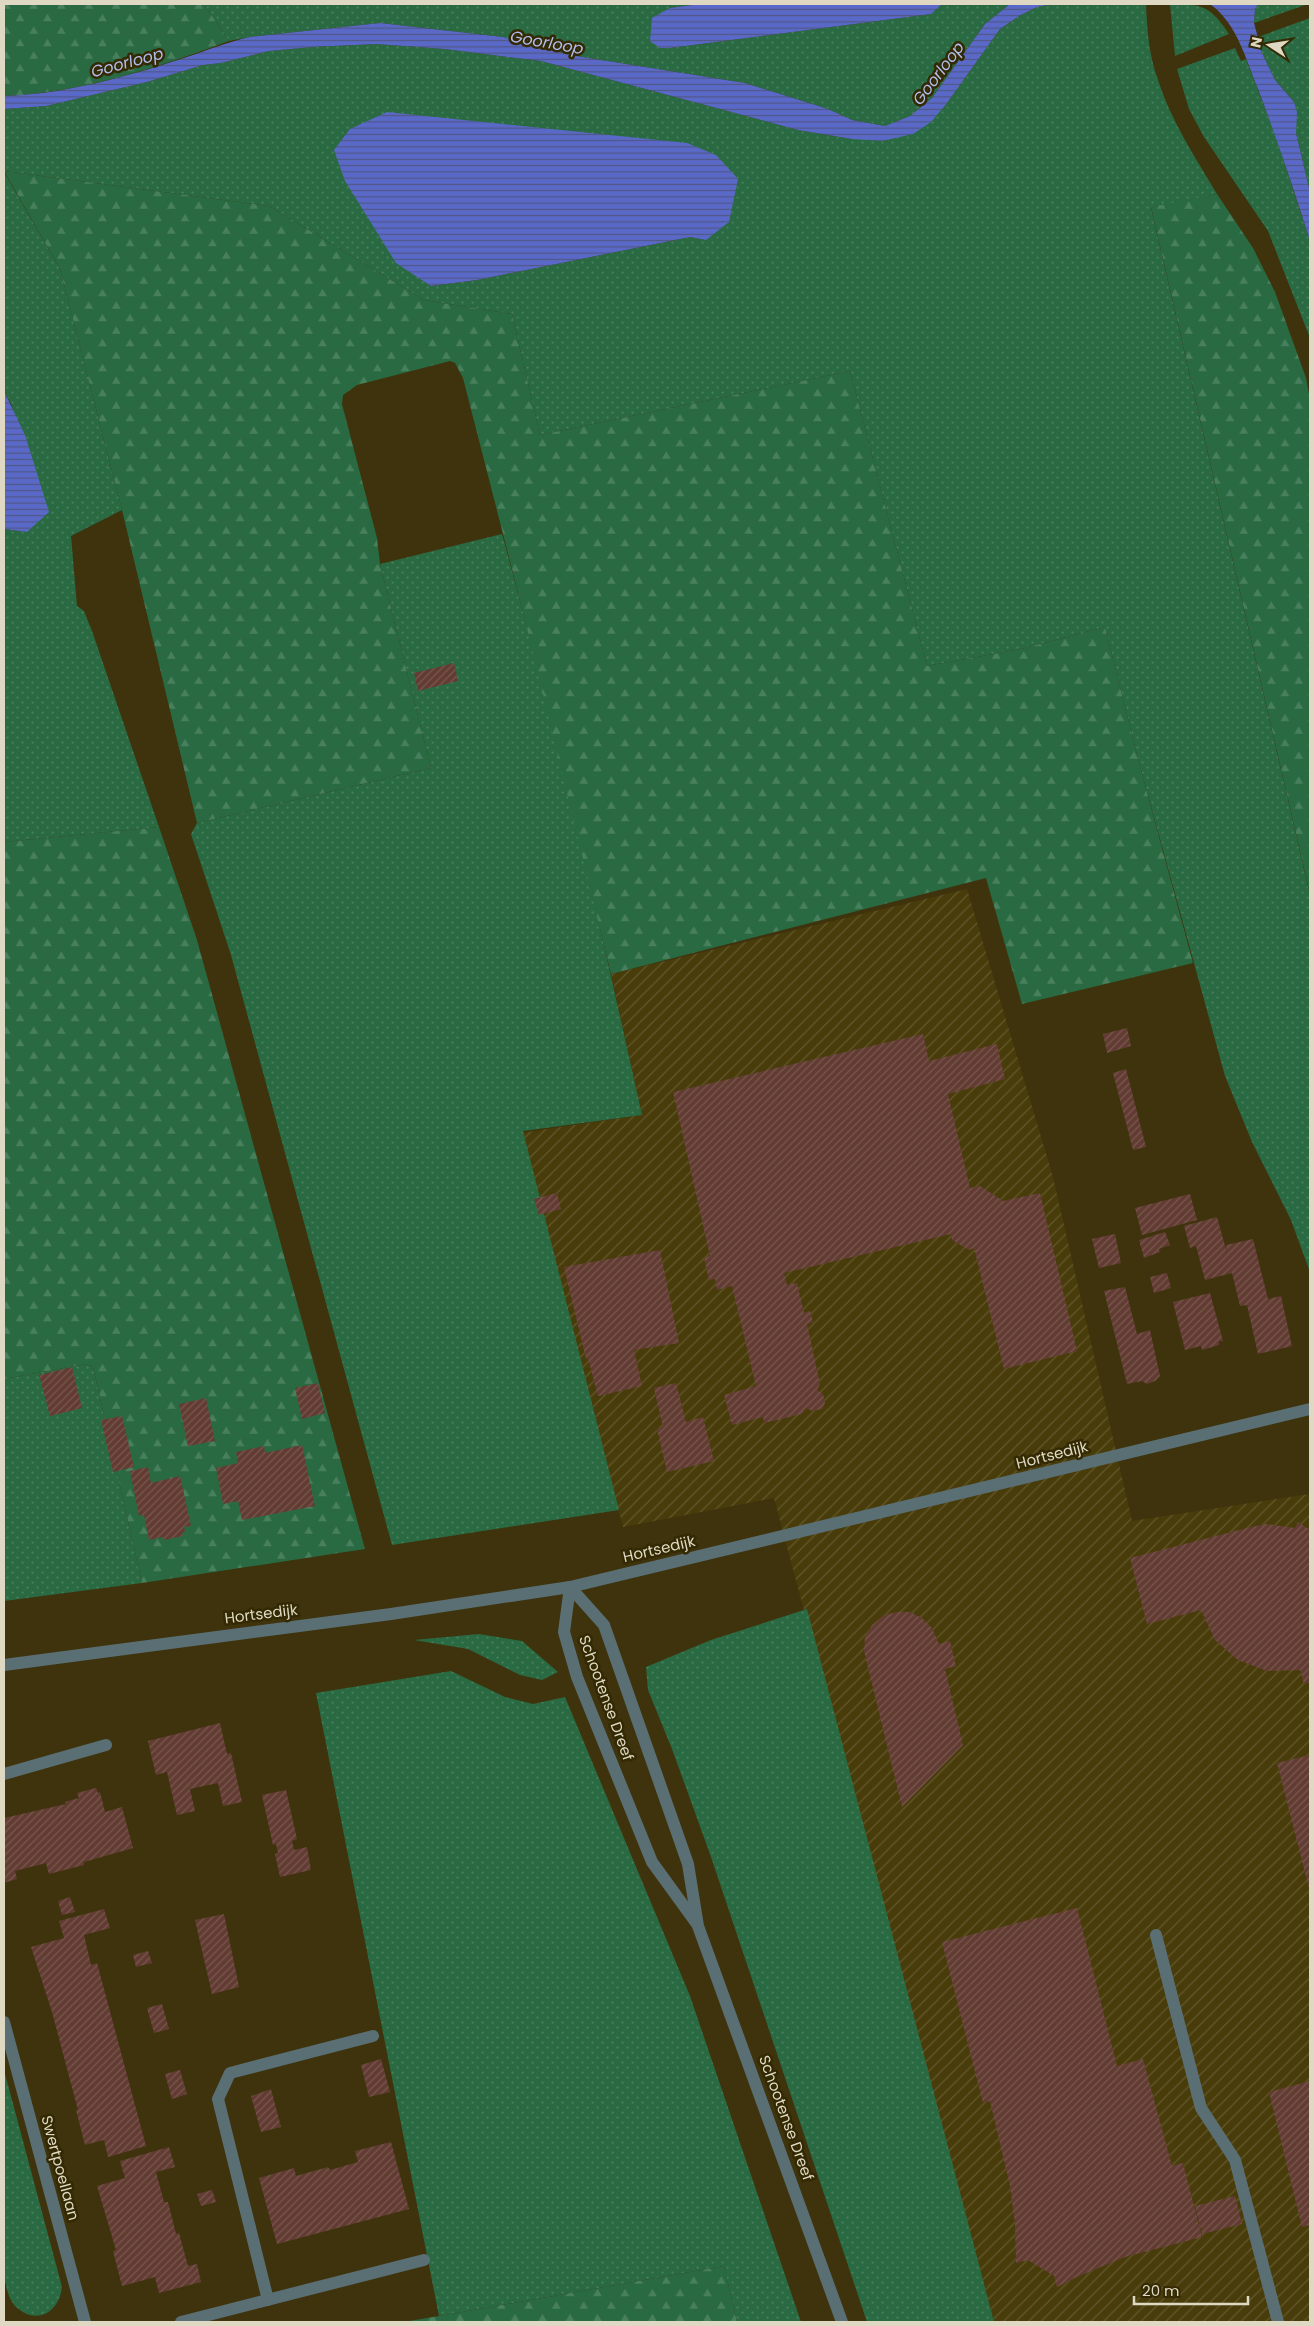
<svg xmlns="http://www.w3.org/2000/svg" width="1314" height="2326" viewBox="0 0 1314 2326" font-family="Poppins,sans-serif">
  <defs>
    <pattern id="industrial-furrows" width="10" height="10" patternUnits="userSpaceOnUse" patternTransform="scale(1.25)"><rect width="10" height="10" fill="#493c0b"/><path d="M-1 1l2-2M0 10L10 0M9 11l2-2" fill="none" stroke="#63582d"/></pattern>
    <pattern id="grass-dots" width="8" height="8" patternUnits="userSpaceOnUse" patternTransform="scale(1.25)"><rect width="8" height="8" fill="#296a42"/><path d="M2 2h.1M6 6h.1" fill="none" stroke="#487f5c" stroke-width="1.8" stroke-linecap="round"/></pattern>
    <pattern id="forest-firs" width="22" height="20" patternUnits="userSpaceOnUse" patternTransform="scale(1.25)"><rect width="22" height="20" fill="#296a42"/><path d="M5 1l3.5 6h-7zM16 11l3.5 6h-7z" fill="#487f5c"/></pattern>
    <pattern id="water-rules" width="6" height="5" patternUnits="userSpaceOnUse" patternTransform="scale(1.25)"><rect width="6" height="5" fill="#5a69c7"/><path d="M0 2.5h6" fill="none" stroke="#505788"/></pattern>
    <pattern id="building-hatch" width="6" height="6" patternUnits="userSpaceOnUse" patternTransform="scale(1.25)"><rect width="6" height="6" fill="#623c33"/><path d="M-1 1l2-2M0 6l6-6M5 7l2-2" fill="none" stroke="#78584f"/></pattern>
  </defs>
  <rect width="100%" height="100%" fill="#3e330c"/>
  <path fill="url(#industrial-furrows)" d="M967,889l86,288 79,344 178,-27v828h-316l-220,-824 -151,29 -103,-394 122,-18 -31,-141z"/>
  <g fill="url(#grass-dots)" fill-rule="evenodd">
    <path d="M204,4h496l-30,4 -10,40h10l261,-34 11,-10h68l-25,20 -53,74 -22,18 -25,10 -33,-6 -24,-11 -83,-26 -175,-28 -67,-18 -123,-14 -130,14 -21,4z"/>
    <path d="M1052,4h94c1,25 3,52 12,76 13,41 37,77 59,114l-66,14 159,687v377l-19,-52 -39,-78 -27,-66 -88,-321 -32,-128 -84,22 -94,17 -77,-295 -310,64 -28,-121 -88,-14 -155,-94 -265,-35v-62l42,-3 101,-24 56,-17 18,-2 48,-12 43,-4 64,-3 69,5 96,12 257,69 54,9 95,-36 53,-74 19,-13 18,-9zM350,129l356,111 -16,-3 -213,43 -46,6z"/>
    <path d="M1170,4c33,0 40,2 59,30l-54,22z"/>
    <path d="M1258,4h50l-54,19 1,-14z"/>
    <path d="M1310,18v174l-14,-59 -2,-31 -19,-22 -13,-27 -4,-16z"/>
    <path d="M1235,48l6,13 5,-2 29,75 35,107v97l-42,-107 -64,-94 -15,-28 -12,-40z"/>
    <path d="M4,172l56,97 62,241 -51,26 6,70 7,5 8,20 67,196 -155,15v-313l23,3 -15,-126 -8,-15z"/>
    <path d="M502,534c53,192 97,387 140,581l-119,16 96,379 -227,35 -161,-590 -40,-121 6,-11 234,-55 -51,-204z"/>
    <path d="M86,1364l7,3 49,216 -138,18v-222z"/>
    <path d="M807,1609l187,713h-127l-157,-468 -38,-105 -24,-59 -2,-23 65,-27z"/>
    <path d="M479,1634l43,7 36,31 -16,8 -22,-5 -52,-26 -54,-9z"/>
    <path d="M451,1671l54,26 28,7 32,-7 125,299 111,326h-64l-13,-56 -285,50 -123,-623z"/>
    <path d="M4,2070l58,217c-3,26 -26,39 -47,19 -7,-8 -9,-20 -11,-30z"/>
  </g>
  <g fill="url(#forest-firs)">
    <path d="M4,4h200l25,37c-72,27 -148,52 -225,55z"/>
    <path d="M4,171l265,35 155,94 88,14 28,121 310,-64 77,295 94,-17 84,-22 32,128 56,208 -171,41 -36,-126 -375,96 -88,-362 -60,-234 -8,-15 -5,-2 -93,24 -14,10 -1,9 35,134 3,26 51,204 -234,55 -75,-313 -62,-241z"/>
    <path d="M1217,194l36,54 22,44 31,86 4,22v494l-159,-687z"/>
    <path d="M159,827l38,113 168,609 -223,34 -49,-216 -7,-3 -82,15v-537z"/>
    <path d="M724,2266l13,56h-334l36,-6z"/>
  </g>
  <g fill="url(#water-rules)">
    <path d="M700,4h242l-11,10 -261,34h-10l-10,-7 2,-23 18,-10z"/>
    <path d="M1010,4h42l-15,3 -18,9 -19,13 -53,74 -16,19 -18,12 -31,7 -30,-2 -54,-9 -257,-69 -96,-12 -69,-5 -64,3 -43,4 -48,12 -18,2 -56,17 -101,24 -42,3v-13c61,-2 122,-19 180,-38 22,-7 43,-16 66,-21l130,-14 123,14 67,18 175,28 83,26 24,11 33,6 25,-10 22,-18 53,-74z"/>
    <path d="M1210,4h48l-3,5 -1,14 8,30 13,27 19,22 3,10 -1,21 14,59v49c-16,-51 -33,-102 -52,-152 -12,-29 -21,-66 -48,-85z"/>
    <path d="M387,112l300,31 29,12 22,24 -9,43 -23,18 -16,-3 -213,43 -46,6 -35,-23 -51,-82 -11,-31 16,-21z"/>
    <path d="M4,391l21,44 24,77 -22,20 -23,-3z"/>
  </g>
  <g fill="url(#building-hatch)">
    <path d="M454,663l4,18 -40,10 -4,-18z"/>
    <path d="M1127,1028l4,18 -24,7 -4,-19z"/>
    <path d="M923,1034l6,27 68,-17 8,35 -57,15 22,94 10,-2 23,15 37,-8 37,158 -73,18 -30,-121 -5,2 -17,-10 -1,-6 -167,39 3,12 10,-2 7,30 6,-2 3,11 -6,2 13,60 -3,6 6,4 2,9 -3,6 -10,2 -6,-3 -4,6 -38,9 -1,-6 -31,8 -8,-30 32,-9 -24,-100 -15,4 -2,-11 -6,1 -5,-22 6,-2 -37,-164z"/>
    <path d="M1126,1069l20,78 -13,3 -20,-77z"/>
    <path d="M557,1193l4,16 -22,6 -5,-16z"/>
    <path d="M1190,1194l7,26 -55,15 -7,-27z"/>
    <path d="M1217,1217l10,36 -1,-8 27,-6 15,60 13,-3 11,50 -34,8 -11,-49 -7,1 -8,-33 -27,7 -9,-34 -6,2 -6,-22z"/>
    <path d="M1165,1232l5,13 -11,4 1,3 -16,6 -5,-18z"/>
    <path d="M1115,1234l6,29 -22,5 -7,-29z"/>
    <path d="M660,1250l19,93 -45,7 8,36 -44,10 -10,-38 -2,1 -22,-92z"/>
    <path d="M1167,1273l4,15 -17,5 -4,-16z"/>
    <path d="M1125,1287l12,47 13,-4 10,46 -5,5 -8,3 -5,-3 -15,3 -23,-93z"/>
    <path d="M1210,1293l13,48h-4v4l-17,5 -1,-4 -16,4 -12,-48z"/>
    <path d="M72,1367l10,41 -32,8 -11,-41z"/>
    <path d="M318,1383l7,30 -23,6 -7,-31z"/>
    <path d="M676,1383l10,39 17,-5 11,44 -47,11 -10,-43 6,-2 -9,-39z"/>
    <path d="M206,1398l9,43 -27,5 -9,-42z"/>
    <path d="M122,1416l12,51 -21,5 -12,-52z"/>
    <path d="M302,1445l13,61 -73,14 -4,-19 -15,3 -7,-36 22,-5 -2,-11 28,-6 1,7z"/>
    <path d="M148,1467l3,16 29,-7 11,50 -7,1 1,5 -3,1 1,3 -19,4 -1,-3 -14,3 -5,-25 -5,1 -9,-45z"/>
    <path d="M1298,1522l12,8v152l-6,2 -4,-14 -33,1 -29,-11 -23,-20 -14,-30 -54,14 -17,-66 121,-31 15,-3 29,4z"/>
    <path d="M896,1612h14l12,6 10,10 7,16 11,-3 6,25 -11,3 18,76 -61,62 -38,-156 1,-14 7,-12 11,-9z"/>
    <path d="M220,1723l7,31 4,-1 11,49 -19,4 -5,-23 -28,6 5,22 -18,4 -10,-43 -11,3 -8,-34z"/>
    <path d="M1310,1755v137l-33,-129z"/>
    <path d="M96,1788l2,5 2,-1 5,20 17,-5 11,41 -49,14v3l-35,9 -3,-11 -31,8 2,8 -13,4v-65l62,-14 -1,-2 14,-4 -2,-5z"/>
    <path d="M286,1790l11,49 -5,2 2,9 13,-3 4,23 -31,7 -5,-23 3,-1 -2,-9 -3,1 -11,-50z"/>
    <path d="M70,1897l5,15 -13,3 -4,-14z"/>
    <path d="M1077,1908l40,158 26,-7 29,107 11,-3 19,74 -77,20 -46,19 -22,11 -3,-11 -26,-16 -12,3 -1,-39 -5,-38 -20,-85 -7,2 -41,-161z"/>
    <path d="M104,1909l6,19 -26,7 7,30 6,-2 49,183 -38,11 -4,-17 -19,5 -9,-35h2l-26,-98 -21,-65 33,-9 -5,-17z"/>
    <path d="M224,1914l15,73 -27,7 -17,-74z"/>
    <path d="M148,1951l4,12 -16,4 -3,-12z"/>
    <path d="M162,2004l7,25 -15,4 -7,-25z"/>
    <path d="M381,2059l9,33 -21,5 -8,-32z"/>
    <path d="M180,2070l7,24 -15,5 -7,-25z"/>
    <path d="M1310,2081v144l-8,2 -33,-135z"/>
    <path d="M271,2089l10,38 -20,5 -10,-36z"/>
    <path d="M391,2142l18,67 -132,35 -18,-66 35,-10 2,8 32,-9 2,3 28,-8 -3,-11z"/>
    <path d="M169,2147l6,20 -19,5 8,30h4l8,32 3,-1 9,33 9,-2 4,18 -42,11 -4,-16 -33,9 -9,-35 3,-1 -19,-64 28,-8 -5,-17z"/>
    <path d="M212,2190l4,12 -15,4 -4,-12z"/>
    <path d="M1235,2196l7,28 -40,10 -7,-28z"/>
  </g>
  <g fill="none" stroke-linecap="round" stroke-linejoin="round">
    <g stroke="#5a6f74" stroke-width="12">
      <path d="M570,1587l34,38 84,239 10,62 144,396"/>
      <path d="M570,1587l-6,45 13,45 75,185 45,62"/>
      <path d="M4,1665l387,-51 179,-27 740,-178"/>
      <path d="M4,1774l102,-29"/>
      <path d="M1156,1935l45,173 34,52 43,162"/>
      <path d="M4,2022l81,300"/>
      <path d="M268,2300l-50,-201 12,-26 143,-37"/>
      <path d="M181,2322l243,-62"/>
    </g>
  </g>
  <g text-anchor="middle" stroke-width="5" stroke-linejoin="round" paint-order="stroke">
    <g font-size="15" fill="#dfd9c4" stroke="#332902">
      <text transform="translate(1052 1455) rotate(-14)" y="5">Hortsedijk</text>
      <text transform="translate(659 1549) rotate(-13)" y="5">Hortsedijk</text>
      <text transform="translate(261 1614) rotate(-7)" y="5">Hortsedijk</text>
      <text transform="translate(606 1698) rotate(70)" y="5">Schootense Dreef</text>
      <text transform="translate(786 2118) rotate(70)" y="5">Schootense Dreef</text>
      <text transform="translate(60 2168) rotate(75)" y="5">Swertpoellaan</text>
    </g>
    <g font-size="16" font-style="italic" fill="#b0bced" stroke="#332902">
      <text transform="translate(547 42) rotate(10)" y="6">Goorloop</text>
      <text transform="translate(127 62) rotate(-15)" y="6">Goorloop</text>
      <text transform="translate(938 73) rotate(-53)" y="6">Goorloop</text>
    </g>
  </g>
  <rect width="1314" height="2326" fill="none" stroke="#dfd9c4" stroke-width="10"/>
  <g transform="translate(1269 45) rotate(282)" stroke="#332902" stroke-width="4" paint-order="stroke">
  <path d="M0-4L9 19L0 12L-9 19Z" fill="#dfd9c4"/>
  <text y="-8" font-size="14" font-weight="bold" text-anchor="middle" fill="#dfd9c4">N</text>
  </g>
  <path d="M1134 2296v8h114v-8" fill="none" stroke="#dfd9c4" stroke-width="2.5"/>
  <text x="1142" y="2296" font-size="15" fill="#dfd9c4" stroke="#332902" stroke-width="4" paint-order="stroke">20 m</text>
</svg>
